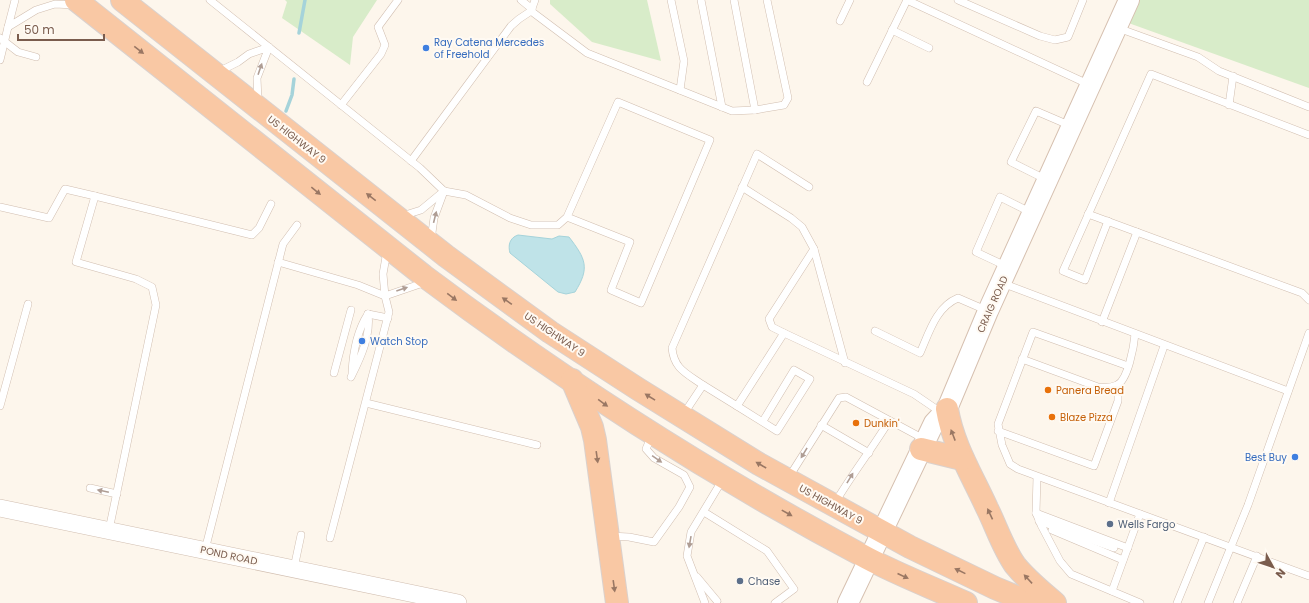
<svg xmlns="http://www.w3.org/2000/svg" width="1309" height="603" viewBox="0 0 1309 603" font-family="Poppins,sans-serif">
  <rect width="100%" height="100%" fill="#fdf6ec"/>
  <g fill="#d8ecc9">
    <path d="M285,0h92l-24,37 -3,28 -68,-47 5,-16z"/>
    <path d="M550,0h97l14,61 -69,-19 -42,-38z"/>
    <path d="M1132,0h177v88l-186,-67z"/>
  </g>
  <path fill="#bfe3e8" stroke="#a5d3da" d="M518,235l34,4 7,-3 10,1c17,22 21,31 6,55l-9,2 -8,-2 -48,-39c-2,-7 -1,-15 8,-18z"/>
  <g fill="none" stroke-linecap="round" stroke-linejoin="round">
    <g stroke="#a5d3da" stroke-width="3.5">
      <path d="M299,33l6,-33"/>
      <path d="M286,111l6,-16 2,-16"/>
    </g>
    <defs>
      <g id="service">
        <path d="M15,0l-7,27 28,-17 19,-6 19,1"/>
        <path d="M210,0l210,168 24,23 22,4 44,23 21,7h27l9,-8 51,-115 92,38 -69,163 -30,-13 19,-48 -63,-25"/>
        <path d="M521,0l11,9"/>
        <path d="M535,0l-4,11 56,42 145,58 23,-1 29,-5 4,-7 -21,-98"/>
        <path d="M671,0l13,61 -4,29"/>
        <path d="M701,0l21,107"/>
        <path d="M734,0l21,110"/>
        <path d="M907,0l183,85"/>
        <path d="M958,0l82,36 15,4 13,-3 15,-37"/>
        <path d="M840,21l10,-21"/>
        <path d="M1118,28l80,29 21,14 90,36"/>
        <path d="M892,30l37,18"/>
        <path d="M0,38l18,14 18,5"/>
        <path d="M0,60l8,-33"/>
        <path d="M218,72l20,-10 11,-8 20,-7 -12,31 1,23"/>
        <path d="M867,82l40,-82"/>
        <path d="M341,105l40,-51 4,-9 -7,-18 20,-27"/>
        <path d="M1229,105l4,-29"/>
        <path d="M411,161l100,-135 8,-7 12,-8"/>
        <path d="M1047,180l-36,-18 25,-51 35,15"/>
        <path d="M95,196l157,39 7,-7 12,-24"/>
        <path d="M0,207l49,11 16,-29 30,7 -19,66 60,17 16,8 4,18 -47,225"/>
        <path d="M1088,214l214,79 7,7"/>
        <path d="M402,216l19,-6 23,-19"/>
        <path d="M1108,221l-23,59 -22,-9 88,-197 158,61"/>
        <path d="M431,240l3,-22 10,-27"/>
        <path d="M814,249l31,114"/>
        <path d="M387,251l-4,23 2,22 41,-14"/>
        <path d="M278,262l80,23 27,11 4,16 -59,226"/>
        <path d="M1008,267l-32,-15 24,-55 32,16"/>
        <path d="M1002,283l286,108"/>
        <path d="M368,314l20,4"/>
        <path d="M1102,322l35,-90"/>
        <path d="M875,331l45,22c9,-20 16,-46 38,-55l30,13"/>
        <path d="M784,333l130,61 28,19"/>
        <path d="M1022,359l76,28c7,1 13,1 19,-2 11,-5 17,-39 18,-51"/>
        <path d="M1128,366l-95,-34 -35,92 4,21 8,19 8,5 291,107"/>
        <path d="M334,373l17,-63"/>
        <path d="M352,373c1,-21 5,-42 16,-59"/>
        <path d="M351,377c10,-20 20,-42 17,-63"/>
        <path d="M703,385l34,21 47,-73 -12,-6 -3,-8 45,-70 -12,-22 -11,-9 -49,-31"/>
        <path d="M366,403l171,42"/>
        <path d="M0,406l28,-102"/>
        <path d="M737,406l40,25 33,-52 -16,-9 -31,51"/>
        <path d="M683,415l20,-30c-17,-12 -29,-16 -31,-37l85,-194 52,33"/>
        <path d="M821,425l48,28"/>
        <path d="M998,431l96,35 24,-65v-16"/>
        <path d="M789,477l50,-79 7,-1 78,42"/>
        <path d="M1037,477l-1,36 5,12 19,36 11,13 69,29"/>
        <path d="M90,488l27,6"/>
        <path d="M835,503c17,-29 37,-54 54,-82"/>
        <path d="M1109,503l55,-157"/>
        <path d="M704,512l63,39 27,38 -19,14"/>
        <path d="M1036,513l92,35"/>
        <path d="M1039,521l75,27"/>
        <path d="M1052,530l71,30"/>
        <path d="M610,536l19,1 25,5 25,-35 11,-20 -6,-12 -30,-17 -8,-9 6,-14"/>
        <path d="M205,550l78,-306 14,-19"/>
        <path d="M294,568l7,-33"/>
        <path d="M697,577l20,24"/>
        <path d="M1112,591l28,-77"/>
        <path d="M705,603l-18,-47 4,-24 32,-53"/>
        <path d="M1177,603l27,-66"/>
        <path d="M1208,603l40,-98 61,-172"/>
        <path d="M1237,603l20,-47"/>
      </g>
      <path id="tertiary" d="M0,508l458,95"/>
      <path id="secondary" d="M848,603l86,-180 13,-14 41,-98 141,-311"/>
      <g id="trunk">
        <path d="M76,0l348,276c140,105 288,200 443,282 32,17 66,30 99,45"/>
        <path d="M122,0l324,256 104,76 88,57 121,75 151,83 85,41 36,15"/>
        <path d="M572,380l20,47 3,13 22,163"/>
        <path d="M947,409c6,36 25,66 40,99 9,18 16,40 28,57 12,15 26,26 40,38"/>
        <path d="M921,449l41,10"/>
      </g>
    </defs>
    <use href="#service" stroke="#d1beb0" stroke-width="8"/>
    <use href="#tertiary" stroke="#d1beb0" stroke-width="18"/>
    <use href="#secondary" stroke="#d6c0b0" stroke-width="22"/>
    <use href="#trunk" stroke="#dad1cd" stroke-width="24"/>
    <use href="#service" stroke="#fff" stroke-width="7"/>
    <use href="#tertiary" stroke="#fff" stroke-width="17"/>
    <use href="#secondary" stroke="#fff" stroke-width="20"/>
    <use href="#trunk" stroke="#f9c8a4" stroke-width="22"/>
  </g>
  <defs><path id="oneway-solid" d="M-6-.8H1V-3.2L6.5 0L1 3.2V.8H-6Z"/></defs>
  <g fill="#9a7763">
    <use href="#oneway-solid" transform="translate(139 50) rotate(38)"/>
    <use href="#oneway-solid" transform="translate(316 191) rotate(39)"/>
    <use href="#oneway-solid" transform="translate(371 197) rotate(-142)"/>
    <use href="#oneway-solid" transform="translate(452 297) rotate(37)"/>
    <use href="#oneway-solid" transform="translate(507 301) rotate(-145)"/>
    <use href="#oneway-solid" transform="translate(650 397) rotate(-148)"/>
    <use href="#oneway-solid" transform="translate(603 403) rotate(36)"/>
    <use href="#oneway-solid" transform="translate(953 435) rotate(-111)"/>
    <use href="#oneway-solid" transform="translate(597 457) rotate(82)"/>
    <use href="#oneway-solid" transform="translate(761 465) rotate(-150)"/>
    <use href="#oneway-solid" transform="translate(787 513) rotate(29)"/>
    <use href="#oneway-solid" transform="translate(990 514) rotate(-115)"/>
    <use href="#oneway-solid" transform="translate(960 571) rotate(-154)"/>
    <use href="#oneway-solid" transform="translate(903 576) rotate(24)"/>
    <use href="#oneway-solid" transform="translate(1028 579) rotate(-133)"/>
    <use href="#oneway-solid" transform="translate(614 586) rotate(82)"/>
  </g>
  <g fill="#af9d94">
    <use href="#oneway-solid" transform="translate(260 69) rotate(-71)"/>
    <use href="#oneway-solid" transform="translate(435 217) rotate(-76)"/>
    <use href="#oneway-solid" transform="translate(402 289) rotate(-19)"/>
    <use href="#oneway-solid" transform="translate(804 453) rotate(121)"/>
    <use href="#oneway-solid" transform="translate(657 459) rotate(35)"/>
    <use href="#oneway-solid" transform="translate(850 478) rotate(-59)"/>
    <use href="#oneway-solid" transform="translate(103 491) rotate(-168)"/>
    <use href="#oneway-solid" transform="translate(690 542) rotate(100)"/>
  </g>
  <g fill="#3f7fe0" stroke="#fffaf3" stroke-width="1.5">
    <circle cx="426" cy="48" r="4"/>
    <circle cx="362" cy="341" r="4"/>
    <circle cx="1295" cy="457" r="4"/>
  </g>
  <g fill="#e8710a" stroke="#fffaf3" stroke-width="1.5">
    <circle cx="1048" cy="390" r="4"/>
    <circle cx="1052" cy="417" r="4"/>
    <circle cx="856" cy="423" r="4"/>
  </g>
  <g fill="#5c6f8a" stroke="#fffaf3" stroke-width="1.5">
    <circle cx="1110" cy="524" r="4"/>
    <circle cx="740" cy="581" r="4"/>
  </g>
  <g text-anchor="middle" stroke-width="4" stroke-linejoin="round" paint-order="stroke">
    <g font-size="10" fill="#366cbe" stroke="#fffaf3" text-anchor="start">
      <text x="434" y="46">Ray Catena Mercedes<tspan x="434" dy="12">of Freehold</tspan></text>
      <text x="370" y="345">Watch Stop</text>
      <text x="1287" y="461" text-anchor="end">Best Buy</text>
    </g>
    <g font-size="10" fill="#7a5c4d" stroke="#fffaf3">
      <text transform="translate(297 139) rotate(38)" y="4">US HIGHWAY 9</text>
      <text transform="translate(992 304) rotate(-66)" y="4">CRAIG ROAD</text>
      <text transform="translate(555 334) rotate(34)" y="4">US HIGHWAY 9</text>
      <text transform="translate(831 504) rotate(29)" y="4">US HIGHWAY 9</text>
      <text transform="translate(229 555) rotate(12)" y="4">POND ROAD</text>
    </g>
    <g font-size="10" fill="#c56008" stroke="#fffaf3" text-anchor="start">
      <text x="1056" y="394">Panera Bread</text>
      <text x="1060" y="421">Blaze Pizza</text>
      <text x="864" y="427">Dunkin'</text>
    </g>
    <g font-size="10" fill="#4e5e75" stroke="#fffaf3" text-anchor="start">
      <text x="1118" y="528">Wells Fargo</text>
      <text x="748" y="585">Chase</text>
    </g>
  </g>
  <g transform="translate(1273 567) rotate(130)" stroke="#fffaf3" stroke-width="3" paint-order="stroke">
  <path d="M0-3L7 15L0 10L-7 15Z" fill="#7a5c4d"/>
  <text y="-6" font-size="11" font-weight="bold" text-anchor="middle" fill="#7a5c4d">N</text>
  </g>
  <path d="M18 34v6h86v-6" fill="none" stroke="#7a5c4d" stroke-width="2"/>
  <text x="24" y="34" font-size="12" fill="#7a5c4d" stroke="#fffaf3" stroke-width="3" paint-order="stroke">50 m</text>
</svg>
